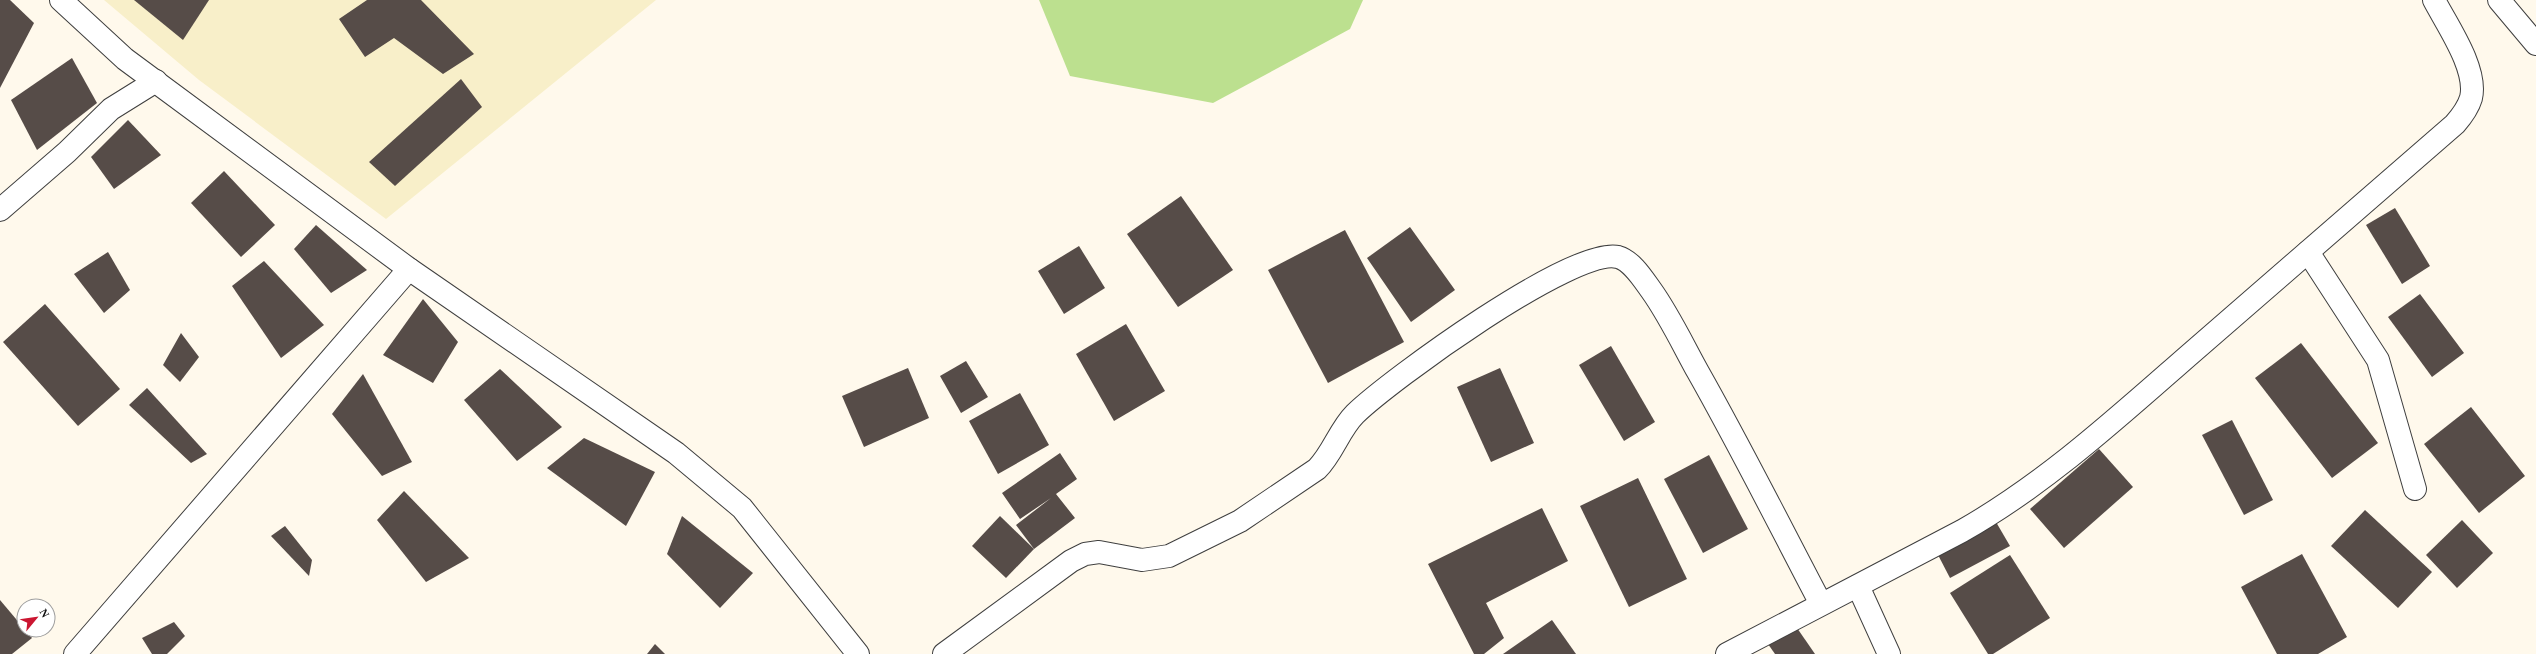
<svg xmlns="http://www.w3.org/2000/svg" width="2536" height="654" viewBox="0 0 2536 654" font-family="Georgia,serif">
  <rect width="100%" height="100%" fill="#fff9ec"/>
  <path fill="#f8efc9" d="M104,0h552l-270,219 -187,-139z"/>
  <path fill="#bce08f" d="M1039,0h324l-13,29 -137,74 -143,-27z"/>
  <g fill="#564c48">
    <path d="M0,0h10l24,23 -34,65z"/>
    <path d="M134,0h75l-26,40z"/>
    <path d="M367,0h54l53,54 -31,20 -49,-36 -29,19 -26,-38z"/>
    <path d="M72,58l25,45 -60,47 -26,-50z"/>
    <path d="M461,79l21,28 -87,79 -26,-24z"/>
    <path d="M128,120l33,35 -47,34 -23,-32z"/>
    <path d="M224,171l51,54 -34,32 -50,-54z"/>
    <path d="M1181,196l52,74 -55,37 -51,-73z"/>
    <path d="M2395,208l35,58 -28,18 -36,-59z"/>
    <path d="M316,225l51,45 -36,23 -37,-44z"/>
    <path d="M1410,227l45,63 -44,32 -44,-64z"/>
    <path d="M1345,230l59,112 -76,41 -60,-113z"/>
    <path d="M1079,246l26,42 -41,26 -26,-43z"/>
    <path d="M108,252l22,38 -26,23 -30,-39z"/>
    <path d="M264,261l60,64 -43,33 -49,-72z"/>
    <path d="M2420,294l44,59 -32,24 -44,-60z"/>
    <path d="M423,299l35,43 -25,41 -50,-28z"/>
    <path d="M45,304l75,85 -42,37 -75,-84z"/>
    <path d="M1126,324l39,67 -51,30 -38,-67z"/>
    <path d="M181,333l18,24 -19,25 -17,-17z"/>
    <path d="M2301,343l77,100 -46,35 -77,-100z"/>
    <path d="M1611,346l44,76 -31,19 -45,-76z"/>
    <path d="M966,361l22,36 -27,16 -21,-37z"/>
    <path d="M908,368l21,50 -65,29 -22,-51z"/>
    <path d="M1500,368l34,75 -43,19 -34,-75z"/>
    <path d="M500,369l62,58 -45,34 -53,-61z"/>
    <path d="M363,374l49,88 -30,14 -50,-62z"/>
    <path d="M147,388l60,66 -16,9 -62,-58z"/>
    <path d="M1020,393l29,52 -51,29 -29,-53z"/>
    <path d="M2471,407l54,69 -46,37 -55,-69z"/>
    <path d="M2232,420l41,80 -29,15 -42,-80z"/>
    <path d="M584,438l71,34 -29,54 -79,-58z"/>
    <path d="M2099,449l34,38 -69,61 -34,-39z"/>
    <path d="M1060,453l17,26 -21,15 19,24 -41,31 -18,-24 35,-27 -31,21 -18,-26z"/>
    <path d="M1709,455l39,74 -45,24 -39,-74z"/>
    <path d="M1638,478l49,101 -58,28 -49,-101z"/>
    <path d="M404,491l65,67 -43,24 -49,-62z"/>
    <path d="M1542,508l26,53 -82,42 18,35 -20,16h-10l-46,-90z"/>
    <path d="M2365,510l67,62 -34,36 -67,-62z"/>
    <path d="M682,516l71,57 -33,35 -53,-54z"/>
    <path d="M1000,516l34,33 -28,29 -34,-32z"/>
    <path d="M2462,520l31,33 -36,35 -31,-33z"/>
    <path d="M1996,522l14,24 -60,32 -13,-25z"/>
    <path d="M285,526l27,34 -3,16 -38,-40z"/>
    <path d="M2302,554l45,83 -29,17h-41l-36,-67z"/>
    <path d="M2010,555l40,63 -57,36h-5l-38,-61z"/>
    <path d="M0,600l32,38 -20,16h-12z"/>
    <path d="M1552,620l24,34h-73z"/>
    <path d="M174,622l11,14 -18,18h-15l-10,-16z"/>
    <path d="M1795,625l20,29h-40l-7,-10z"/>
    <path d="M655,644l10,10h-18z"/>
  </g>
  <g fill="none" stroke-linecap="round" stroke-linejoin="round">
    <defs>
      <g id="minor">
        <path d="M61,0l64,59 284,210 267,184 66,55 116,146"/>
        <path d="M2499,0l37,44"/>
        <path d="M0,210l67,-58 44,-43 45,-28"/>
        <path d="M2308,252l70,108 37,129"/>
        <path d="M1858,586l31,68"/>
        <path d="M75,654l334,-385"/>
        <path d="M944,654l127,-93 14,-7 14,-2 43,8 27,-4 71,-35 77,-52c16,-16 22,-39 38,-55 35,-34 219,-168 263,-157 14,4 25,22 33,33 18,25 32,55 47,82 43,76 82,154 123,232"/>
        <path d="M1727,654l235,-123c83,-47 154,-112 226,-175 89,-77 178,-155 267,-232 7,-8 13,-16 16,-26 7,-29 -24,-73 -37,-98"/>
      </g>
    </defs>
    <use href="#minor" stroke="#3f3f3f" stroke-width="24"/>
    <use href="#minor" stroke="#fff" stroke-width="22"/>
  </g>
  <g transform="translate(36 618) rotate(61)"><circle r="19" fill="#ffffff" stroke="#9e9e9e"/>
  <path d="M0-3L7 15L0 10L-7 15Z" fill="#cb1631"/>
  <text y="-6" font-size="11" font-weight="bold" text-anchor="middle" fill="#0c0c0c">N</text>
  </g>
</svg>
